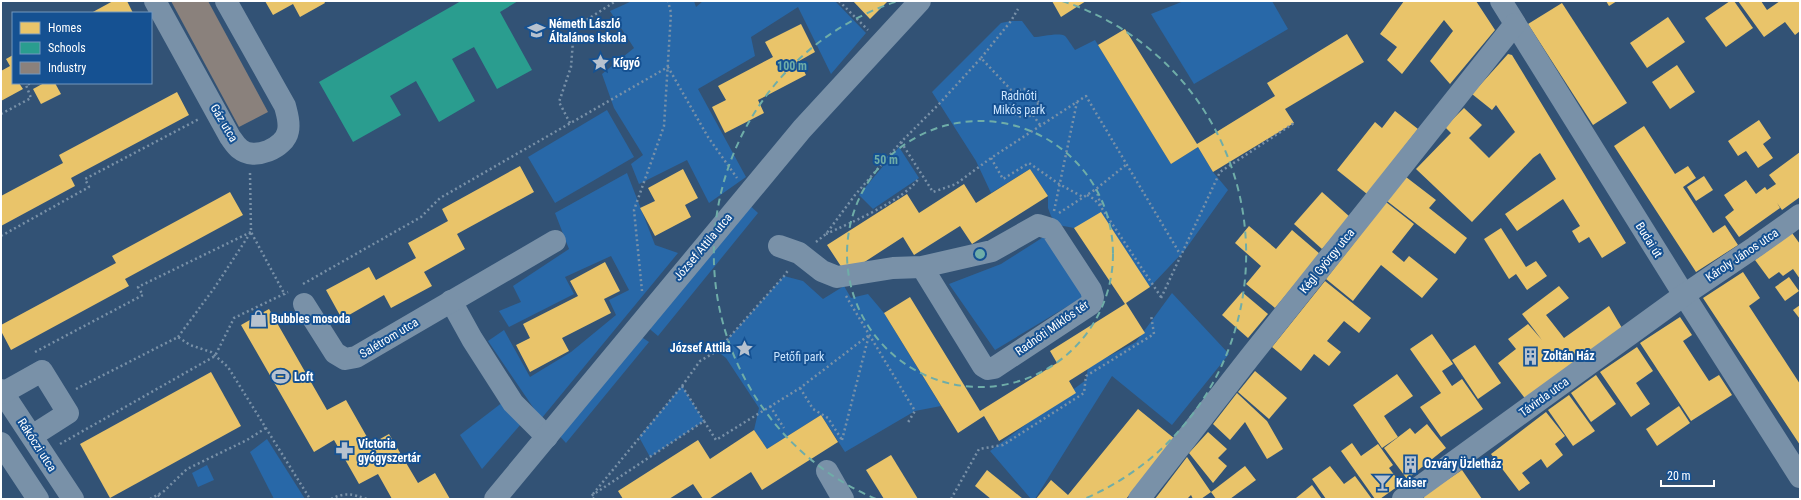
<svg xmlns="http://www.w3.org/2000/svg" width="1801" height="500" viewBox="0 0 1801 500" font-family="'Roboto Condensed',sans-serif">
  <rect width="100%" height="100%" fill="#325275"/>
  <g fill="#2868a8">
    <path d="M632,1h62l2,6 7,-6h132l31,32 -35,41 -33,-67 -47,30 4,19 -57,33 48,88 -37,26 -22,-43 -48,24 -8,-20 12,-9 -29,-47 -12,-34 32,-26 -24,-37z"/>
    <path d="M1184,1h88l16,28 -94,55 -43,-70z"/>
    <path d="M1011,21h11l12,16c7,0 25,-5 31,-1 3,3 7,10 10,14l20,-10 76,124 27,-17 15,25 15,18 -43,60 -35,37 -76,-59 -16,-3 -7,-9 -3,-8v-12l-18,-27 -39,24 -15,-32 -44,-69 69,-69z"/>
    <path d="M607,110l27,47 -79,46 -27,-46z"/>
    <path d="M899,147l20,31 -46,31 -14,-14z"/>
    <path d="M627,173l28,72 23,8 -137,166 -53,-78 16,-11 26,47 41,-25 45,-37 -7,-15 20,-10 -18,-34 -46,21 9,17 -65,33 -10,-16 22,-9 -8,-16 56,-37 -14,-36z"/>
    <path d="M746,202l12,11 -100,123 -13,-11z"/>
    <path d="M1045,236l38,61 -88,53 -46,-66 52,-20z"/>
    <path d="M784,276l19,5 20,18 21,-13 7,12 17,-4 16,19 57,93 -26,5 -70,41 -24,-37 -54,34 -13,-19 5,-22 -33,-50 -9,-7z"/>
    <path d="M1172,293l57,61 -57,71 -60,-49 -77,123h-4l-41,-48 96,-71 2,-13 48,-25z"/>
    <path d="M637,334l12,8 -83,101 -10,-11z"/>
    <path d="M682,386l22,35 -54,36 -11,-20z"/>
    <path d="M503,402l18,22 -39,45 -22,-34z"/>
    <path d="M267,439l38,60h-31l-24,-47z"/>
    <path d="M207,465l7,15 -16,7 -6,-14z"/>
  </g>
  <g fill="#e9c46a">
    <path d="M113,1h14l6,12h-42z"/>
    <path d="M265,1h59l1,2 -25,14 -7,-13 -20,11z"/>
    <path d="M853,1h35l-18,18z"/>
    <path d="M1052,1h34l-25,16z"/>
    <path d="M1404,1h72l19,29 -45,54 -20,-23 23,-30 -9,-11 -42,54 -15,-14 10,-13 -17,-13z"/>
    <path d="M1606,1h11l-8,5z"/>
    <path d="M1730,1h4l19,27 -27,19 -21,-29z"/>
    <path d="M1738,1h23l6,9 13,-9h20v30l-5,4 -10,-13 -21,15z"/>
    <path d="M1562,3l65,100 -34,22 -65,-101z"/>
    <path d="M1668,17l17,25 -38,26 -17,-25z"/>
    <path d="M801,24l14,28 -16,9 7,14 -48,25 6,13 -39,20 -13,-26 14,-7 -8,-14 55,-29 -8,-15z"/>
    <path d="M1125,29l72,115 78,-48 -8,-13 80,-49 17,28 -79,47 9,14 -81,49 -15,-25 -27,17 -13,-21 -60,-98z"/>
    <path d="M1508,54l4,1 114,188 -24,15 -13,-21 -10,6 -7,-12 8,-5 -17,-27 -46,32 -12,-17 51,-35 -16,-26 -7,5 -61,64 -56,-53 35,-36 -6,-6 19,-19 18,17 -13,13 20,20 26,-26 -19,-27 -4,5 -20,-16z"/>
    <path d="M13,55v28h6l4,6 -22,12v-30l9,-5 -4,-7z"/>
    <path d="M1677,65l18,27 -25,17 -18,-27z"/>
    <path d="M44,83h11l6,11 -20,10 -8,-15z"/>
    <path d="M177,92l12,23 -118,63 4,8 -74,40v-30l62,-33 -4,-8z"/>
    <path d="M1395,111l23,18 -51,65 -30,-24 38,-48 7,6z"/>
    <path d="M1759,120l12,18 -8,6 10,14 -15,10 -12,-17 -8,5 -10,-15z"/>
    <path d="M1644,126l31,48 13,-8 8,12 -13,9 30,46 12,-8 13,20 -42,27 -82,-126z"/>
    <path d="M1800,152v45l-18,13 -5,-7 3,5 -41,29 -14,-20 9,-7 -10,-15 22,-15 10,14 9,-7 2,3 9,-6 -7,-9z"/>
    <path d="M520,166l14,26 -77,42 8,15 -41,23 8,14 -41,22 -7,-13 -42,24 -16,-29 43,-23 7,13 40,-22 -8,-15 40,-22 -6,-12z"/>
    <path d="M683,169l15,29 -13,7 6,12 -36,19 -15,-28 15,-7 -7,-13z"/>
    <path d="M1030,169l18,27 -76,48 -12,-18 -46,29 -11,-18 -57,37 -19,-29 80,-51 12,19 45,-29 12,19z"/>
    <path d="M1704,176l9,14 -17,11 -9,-14z"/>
    <path d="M1406,177l30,23 -7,8 38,30 -12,16 -68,-53z"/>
    <path d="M230,192l13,23 -118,64 4,7 -118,64 -10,-19v-6l115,-62 -4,-7z"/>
    <path d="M1322,192l28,25 -28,32 -28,-25z"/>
    <path d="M1386,202l28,22 -22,28 12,10 5,-6 29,23 -16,19 -41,-33 -28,36 -27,-22z"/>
    <path d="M1101,212l49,75 -24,16 19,30 -76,48 7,12 -77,48 -15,-25 -26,17 -74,-120 26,-16 70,114 77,-48 -7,-12 75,-47 -51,-76z"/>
    <path d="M1249,226l27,23 16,-19 28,24 -45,54 -29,-24 15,-18 -26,-23z"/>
    <path d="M1501,228l25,39 10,-6 11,15 -20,14 -11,-16 -7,5 -25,-40z"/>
    <path d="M1792,233l8,11v35l-7,-10 -10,7 -4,-4 -10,7 -14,-19z"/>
    <path d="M605,262l15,29 -16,8 7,14 -49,25 7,13 -39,21 -14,-27 14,-7 -7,-14 55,-28 -8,-15z"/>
    <path d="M1743,272l17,26 -11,8 51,78v61l-97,-147z"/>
    <path d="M1789,277l10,14 -14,10 -10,-14z"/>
    <path d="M1325,281l46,37 -12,15 -15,-12 -17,20 14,11 -12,14 -15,-12 -13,17 -29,-24z"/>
    <path d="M1559,286l10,12 -23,17 18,23 45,-32 13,22 -95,73 -29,-38 18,-14 -8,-10 20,-15 14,16 -20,-26z"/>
    <path d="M1242,292l26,22 -20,24 -26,-23z"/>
    <path d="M1800,305v14l-7,-9z"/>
    <path d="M269,309l58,101 19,-10 25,44 18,-10 29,49 17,-10 15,26h-58l-14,-25 -19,10 -25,-44 -20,12 -73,-127z"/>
    <path d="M1680,317l12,18 -9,6 26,40 10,-6 13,20 -41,26 -51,-78z"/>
    <path d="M1432,334l21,30 -11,7 10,15 10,-7 21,30 -42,28 -21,-30 21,-14 -31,-44z"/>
    <path d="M1475,345l26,38 -23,16 -26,-39z"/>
    <path d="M1637,347l16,24 -17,12 14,21 -19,13 -31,-45z"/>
    <path d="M1255,371l32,27 -18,21 -31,-27z"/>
    <path d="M211,372l30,54 -131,72 -30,-54z"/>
    <path d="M1397,374l16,22 -29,20 14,21 -16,11 -29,-43z"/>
    <path d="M1596,375l20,29 -25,18 -20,-29z"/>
    <path d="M1237,393l30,28 16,28 -16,10 -22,-37 -15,18 -17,-16z"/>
    <path d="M1569,395l26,36 -22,15 -25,-36z"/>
    <path d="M1679,406l11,17 -33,23 -11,-17z"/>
    <path d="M1138,409l37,30 -49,60h-90l15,-19 17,15z"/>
    <path d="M1546,412l19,24 -10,8 8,11 -16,13 -6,-9 -19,14 8,10 -11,8 -28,-37z"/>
    <path d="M821,415l17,27 -76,48 -11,-18 -42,27h-6l-10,-15 -24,15h-46l-5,-8 80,-51 12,19 44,-29 13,19z"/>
    <path d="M1427,424l19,24 -39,31 -23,-31 26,-20 5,6z"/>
    <path d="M1208,432l19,17 -9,9 9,8 -14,17 -24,-30z"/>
    <path d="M1352,443l9,13 17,-12 15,21 -4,3 12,16 -21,15h-5l-34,-48z"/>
    <path d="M891,455l27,44h-34l-18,-29z"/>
    <path d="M1187,457l24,35 -10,7h-8l-2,-4 -4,4h-32z"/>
    <path d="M1245,466l11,14 -26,19h-14l-5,-7z"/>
    <path d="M1330,466l14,18 11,-8 17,23h-46l-14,-20z"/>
    <path d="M987,470l36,29h-32l-16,-13z"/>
    <path d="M1462,470l20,29h-57l-2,-3z"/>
    <path d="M1312,485l10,14h-26v-1z"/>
  </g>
  <path fill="#2a9d8f" d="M461,1h57l-18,11 32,58 -35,19 -23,-42 -22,12 23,42 -36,21 -23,-41 -26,15 11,19 -48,27 -34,-60z"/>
  <path fill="#8a817c" d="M171,1h37l60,111 -29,15z"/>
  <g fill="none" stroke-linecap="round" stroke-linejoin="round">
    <g stroke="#7991a8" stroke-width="2.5" stroke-dasharray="2 3" stroke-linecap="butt">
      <path d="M839,1l29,29"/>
      <path d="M981,58l30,-37 7,-12"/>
      <circle cx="1024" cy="103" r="14"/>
      <path d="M1,114l30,-16 -5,-13 5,-2"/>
      <path d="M1033,115l7,10"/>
      <path d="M570,123l-11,-21 12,-35 3,-39 42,-27"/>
      <path d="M901,142l32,50 23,-8 35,-26 95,-62 94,158"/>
      <path d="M991,158l12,21 26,-16 30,21 24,13"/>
      <path d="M250,173l1,59 34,63"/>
      <path d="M1096,189l5,17"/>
      <path d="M1087,195l7,4 7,8 60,90"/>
      <path d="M1054,211l23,-109"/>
      <path d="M1059,213l37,-24 31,-25"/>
      <path d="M826,234c24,-11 79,-34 93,-56"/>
      <path d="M1,236l88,-49 -4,-8 114,-60"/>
      <path d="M816,242l10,-8 29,-39 46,-53 38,-38 42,-46 33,35"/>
      <path d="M303,284l118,-67 19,-19 228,-131 40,70 29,41"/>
      <path d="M642,291l-8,-81 30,-84 7,-113 -3,-12"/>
      <path d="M846,296l69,115 -8,13"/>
      <path d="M1161,298l59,-126 74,-49"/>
      <path d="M178,337l37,-50 36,-55"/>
      <path d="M35,352l108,-57 -5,-8 113,-55"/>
      <path d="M682,386l18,-25 17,-10 67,-75 5,-7"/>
      <path d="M800,388l13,21 15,9 14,22"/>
      <path d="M76,389l102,-52 12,8 21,7 17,15 82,132"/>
      <path d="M770,406l14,22"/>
      <path d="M842,440l27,-105"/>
      <path d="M60,444l155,-88 19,-38 54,-26"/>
      <path d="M593,494l89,-108 22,35"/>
      <path d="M158,495l4,4"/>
      <path d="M150,499l13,-7 24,-23 60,-29 19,-12"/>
      <path d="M331,499c14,-7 21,-5 36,0"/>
      <path d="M594,499l-3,-3 113,-75 12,19 84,-52 69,-53"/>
      <path d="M951,499l28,-50 24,-4 81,-52 2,-17 68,-42 -3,-19"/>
    </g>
    <g stroke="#7991a8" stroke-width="22">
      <path d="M155,1l75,136c3,4 6,9 10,12 14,12 45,-1 48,-18 2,-9 -1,-17 -3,-25l-59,-105"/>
      <path d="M1501,1l183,294 116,182"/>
      <path d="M779,246l20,7 23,18 15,6 56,-9 29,-1 70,-16 46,-26 13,4 40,61 2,7 -2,7 -97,64 -6,1 -5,-3 -61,-99"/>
      <path d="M451,301l21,38 41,64 34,34"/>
      <path d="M304,304l31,49 10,6 11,-2 199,-116"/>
      <path d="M1,390l72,109"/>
      <path d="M3,393l39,-22 26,42 -36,23"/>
      <path d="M1,443l37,56"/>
      <path d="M827,471l16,28"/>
      <path d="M495,499l307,-370 118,-128"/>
      <path d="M1139,499l111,-142 265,-333"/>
      <path d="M1403,499l281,-204 71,-48 45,-32"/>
    </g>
  </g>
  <g fill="none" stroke="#6fada8" stroke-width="2" stroke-dasharray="7 5">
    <circle cx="980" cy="254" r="133"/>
    <path d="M876 499A266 266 0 0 1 898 1M1062 1A266 266 0 0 1 1084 499"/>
  </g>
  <defs>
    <symbol id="school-bare" viewBox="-9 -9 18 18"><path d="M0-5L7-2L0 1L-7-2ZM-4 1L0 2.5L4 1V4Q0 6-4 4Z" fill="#b7c2cf" stroke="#155192" stroke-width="2.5" paint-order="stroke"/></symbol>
    <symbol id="sight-bare" viewBox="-9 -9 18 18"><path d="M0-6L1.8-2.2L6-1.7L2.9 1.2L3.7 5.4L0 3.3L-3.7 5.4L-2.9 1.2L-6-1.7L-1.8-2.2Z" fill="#b7c2cf" stroke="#155192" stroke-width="2.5" paint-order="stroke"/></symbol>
    <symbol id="shop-bare" viewBox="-9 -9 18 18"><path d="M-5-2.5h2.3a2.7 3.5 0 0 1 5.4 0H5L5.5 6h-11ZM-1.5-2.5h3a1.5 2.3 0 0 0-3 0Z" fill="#b7c2cf" stroke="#155192" stroke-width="2.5" paint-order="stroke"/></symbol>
    <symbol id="building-bare" viewBox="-9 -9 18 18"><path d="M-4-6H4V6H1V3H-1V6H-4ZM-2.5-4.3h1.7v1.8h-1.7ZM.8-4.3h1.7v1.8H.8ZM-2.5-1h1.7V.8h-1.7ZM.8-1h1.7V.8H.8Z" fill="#b7c2cf" stroke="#155192" stroke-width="2.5" paint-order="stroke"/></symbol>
    <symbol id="stadium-bare" viewBox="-9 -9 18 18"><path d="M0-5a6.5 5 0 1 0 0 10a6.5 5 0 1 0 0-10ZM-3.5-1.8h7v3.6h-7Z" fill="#b7c2cf" stroke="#155192" stroke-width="2.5" paint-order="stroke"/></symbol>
    <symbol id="pharmacy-bare" viewBox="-9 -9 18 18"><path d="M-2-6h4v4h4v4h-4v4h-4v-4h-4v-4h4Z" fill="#b7c2cf" stroke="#155192" stroke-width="2.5" paint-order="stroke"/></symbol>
    <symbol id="bar-bare" viewBox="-9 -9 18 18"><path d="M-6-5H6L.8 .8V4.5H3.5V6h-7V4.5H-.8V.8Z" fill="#b7c2cf" stroke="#155192" stroke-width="2.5" paint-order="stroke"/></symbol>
  </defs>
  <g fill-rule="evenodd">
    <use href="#school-bare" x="524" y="18" width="25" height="25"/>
    <use href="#sight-bare" x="588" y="50" width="25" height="25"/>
    <use href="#shop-bare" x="246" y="306" width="25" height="25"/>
    <use href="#sight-bare" x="732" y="336" width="25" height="25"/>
    <use href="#building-bare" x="1518" y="344" width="25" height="25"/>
    <use href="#stadium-bare" x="268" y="364" width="25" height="25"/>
    <use href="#pharmacy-bare" x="332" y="438" width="25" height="25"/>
    <use href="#building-bare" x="1398" y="452" width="25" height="25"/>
    <use href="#bar-bare" x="1370" y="470" width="25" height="25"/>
  </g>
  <g text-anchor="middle" stroke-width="4" stroke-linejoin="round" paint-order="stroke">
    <g font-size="12" font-weight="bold" fill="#fff" stroke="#155192" text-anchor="start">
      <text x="549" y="28">Németh László<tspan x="549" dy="14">Általános Iskola</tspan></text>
      <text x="613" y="67">Kígyó</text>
      <text x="271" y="323">Bubbles mosoda</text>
      <text x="731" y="352" text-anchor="end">József Attila</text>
      <text x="1543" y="360">Zoltán Ház</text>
      <text x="294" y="381">Loft</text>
      <text x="358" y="448">Victoria<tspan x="358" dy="14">gyógyszertár</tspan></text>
      <text x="1424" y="468">Ozváry Üzletház</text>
      <text x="1396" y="487">Kaiser</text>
    </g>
    <g font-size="12" fill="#c9e3fc" stroke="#155192">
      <text x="1019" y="100">Radnóti<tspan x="1019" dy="14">Mikós park</tspan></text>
      <text x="799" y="361">Petőfi park</text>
    </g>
    <g font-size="12" fill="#fff" stroke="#155192">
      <text transform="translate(224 123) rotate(59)" y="4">Gáz utca</text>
      <text transform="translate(1649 240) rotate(58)" y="4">Budai út</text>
      <text transform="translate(703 247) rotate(-50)" y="4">József Attila utca</text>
      <text transform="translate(1742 255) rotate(-34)" y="4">Károly János utca</text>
      <text transform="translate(1327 261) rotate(-51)" y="4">Kégl György utca</text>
      <text transform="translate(1052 328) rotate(-35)" y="4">Radnóti Miklós tér</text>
      <text transform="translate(389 338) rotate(-31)" y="4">Salétrom utca</text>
      <text transform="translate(1544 397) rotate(-36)" y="4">Távirda utca</text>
      <text transform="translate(37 445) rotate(57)" y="4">Rákóczi utca</text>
    </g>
  </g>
  <circle cx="980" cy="254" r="6" fill="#6fada8" stroke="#155192" stroke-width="2"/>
  <g font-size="12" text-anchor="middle" font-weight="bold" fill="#6fada8" stroke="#155192" stroke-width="4" stroke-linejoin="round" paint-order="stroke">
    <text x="792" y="70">100 m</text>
    <text x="886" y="164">50 m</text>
  </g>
  <rect width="1801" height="500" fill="none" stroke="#ffffff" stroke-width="4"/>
  <rect x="12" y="12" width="140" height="72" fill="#155192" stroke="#7397be"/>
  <rect x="20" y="22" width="20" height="12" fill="#e9c46a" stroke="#7397be"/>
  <text x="48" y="32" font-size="12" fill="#ffffff">Homes</text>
  <rect x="20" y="42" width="20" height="12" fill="#2a9d8f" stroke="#7397be"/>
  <text x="48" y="52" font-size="12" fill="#ffffff">Schools</text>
  <rect x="20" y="62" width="20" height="12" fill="#8a817c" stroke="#7397be"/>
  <text x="48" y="72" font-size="12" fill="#ffffff">Industry</text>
  <path d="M1661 480v6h53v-6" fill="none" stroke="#ffffff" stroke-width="2"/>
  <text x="1667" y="480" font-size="12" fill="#ffffff" stroke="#155192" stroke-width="3" paint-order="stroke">20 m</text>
</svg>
